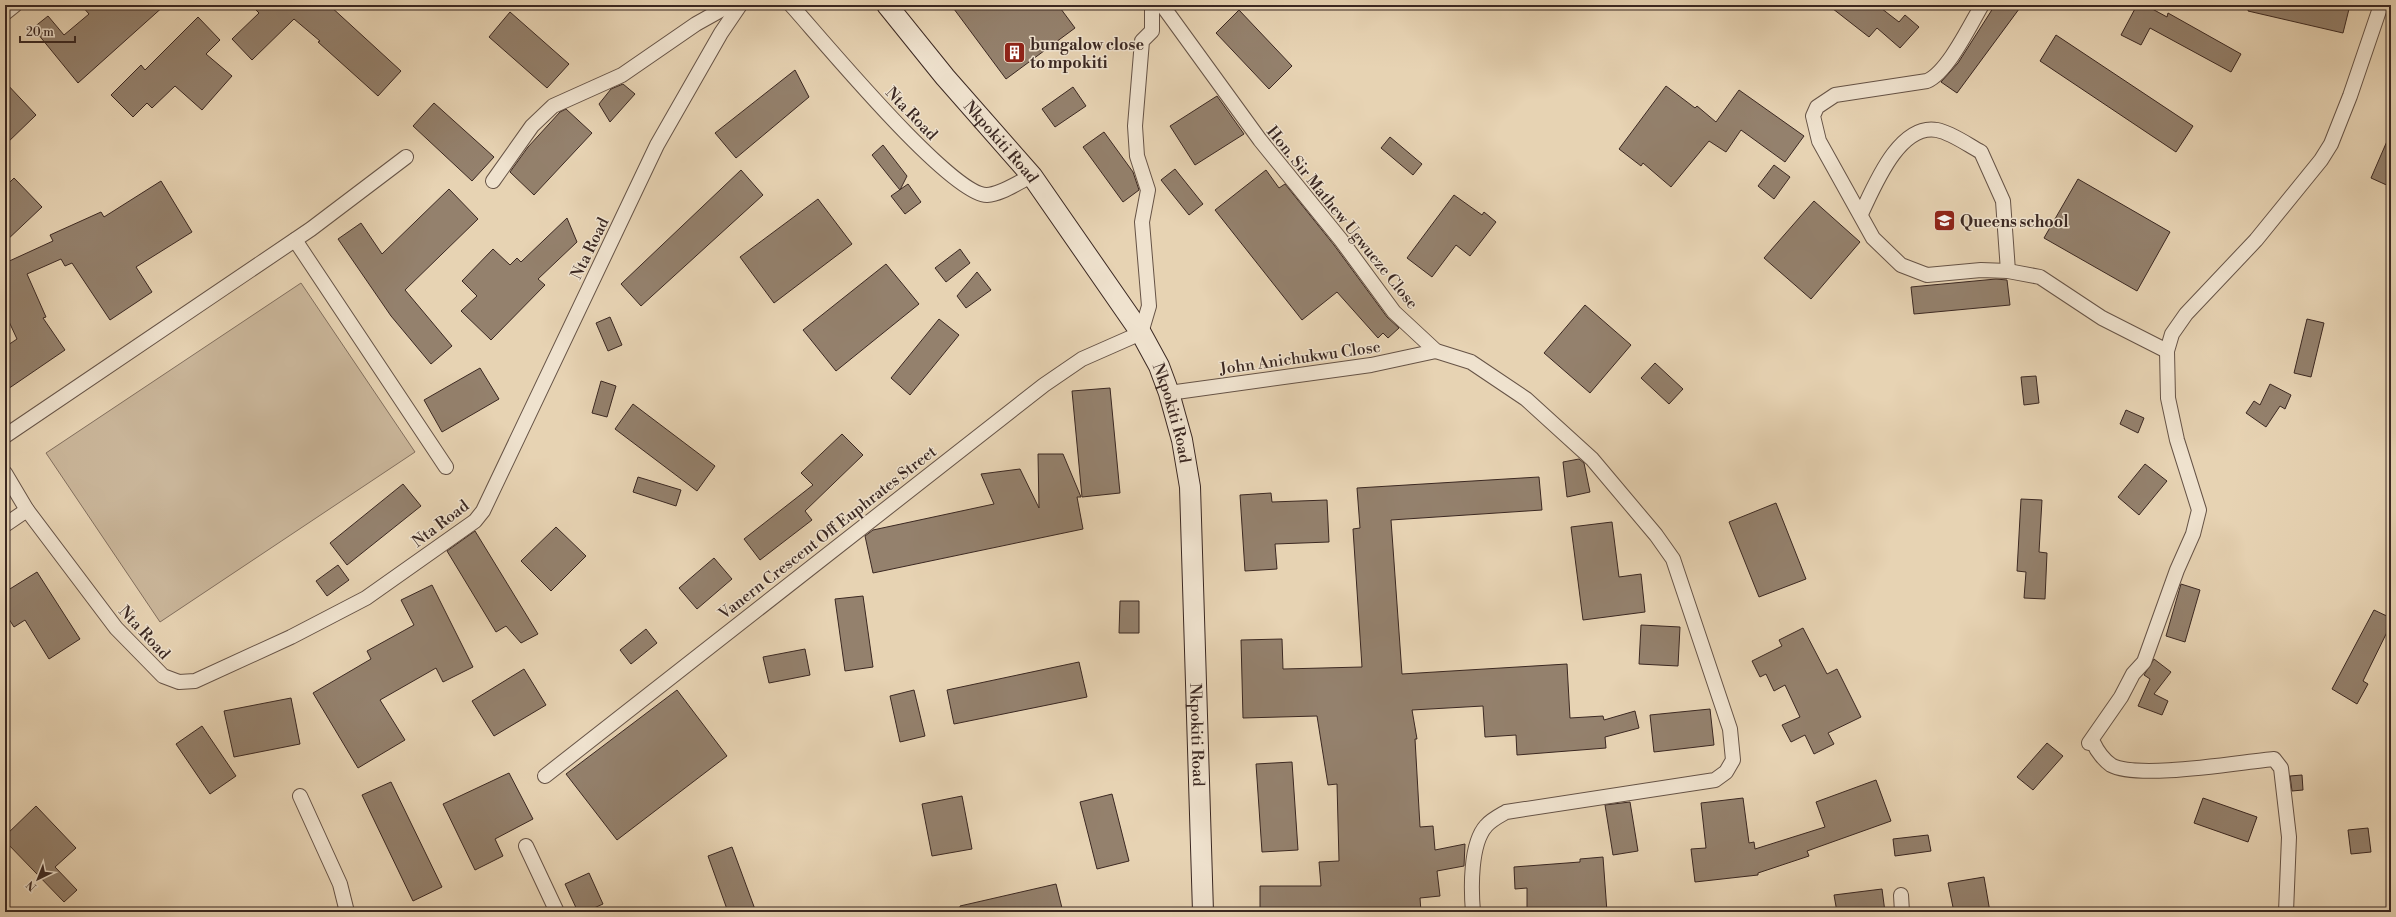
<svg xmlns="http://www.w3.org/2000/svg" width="2396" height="917" viewBox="0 0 2396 917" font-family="'Libre Bodoni',serif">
  <rect width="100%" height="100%" fill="#e7d3b3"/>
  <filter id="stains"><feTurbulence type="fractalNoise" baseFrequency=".005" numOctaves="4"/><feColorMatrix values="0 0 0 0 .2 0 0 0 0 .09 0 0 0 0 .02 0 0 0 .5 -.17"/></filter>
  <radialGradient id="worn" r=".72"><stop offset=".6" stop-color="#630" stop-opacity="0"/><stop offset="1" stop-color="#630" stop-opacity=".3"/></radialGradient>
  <path fill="#cab69a" stroke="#826f5e" d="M301,283l114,169 -255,170 -114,-169z"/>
  <g fill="#94816d" stroke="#3b2822">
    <path d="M81,5h84l-87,78 -45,-55 15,-12 16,19 25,-21z"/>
    <path d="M251,5h78l72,66 -23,25 -60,-54 2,-1 -26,-22 -42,41 -20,-21 27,-26z"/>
    <path d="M951,5h107l17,23 -69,51z"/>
    <path d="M1828,5h49l22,17 6,-7 14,12 -19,21 -23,-20 -8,9z"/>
    <path d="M1995,5h27l-65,88 -16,-11 17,-19z"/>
    <path d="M2137,5h8l22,12 1,-4 73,41 -10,18 -81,-44 -9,17 -20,-10z"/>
    <path d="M2249,5h101l-7,28 -95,-22z"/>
    <path d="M1239,10l53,56 -23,23 -53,-56z"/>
    <path d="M510,12l59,52 -22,24 -58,-51z"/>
    <path d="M198,17l22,23 -14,14 26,22 -30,34 -27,-24 -23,22 -5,-5 -14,14 -22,-22 30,-30 4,5z"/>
    <path d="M2056,35l137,91 -17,26 -136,-91z"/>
    <path d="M795,70l14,27 -73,61 -21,-25z"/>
    <path d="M5,82l31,33 -31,30z"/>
    <path d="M623,84l12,10 -25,28 -11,-18 12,-15z"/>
    <path d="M1666,86l29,22 2,-2 19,16 23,-32 65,46 -19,26 -44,-32 -15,22 -17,-11 -38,46 -28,-24 -2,3 -22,-17z"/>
    <path d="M1073,87l13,19 -31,21 -13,-18z"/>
    <path d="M1217,96l27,38 -49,31 -25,-39z"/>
    <path d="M434,103l60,54 -22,24 -59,-55z"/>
    <path d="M566,109l26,24 -58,62 -24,-23 18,-25 32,-35z"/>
    <path d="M1104,132l29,40 6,18 -16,12 -40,-55z"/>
    <path d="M2391,132v55l-20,-9z"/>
    <path d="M1390,137l32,27 -9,11 -32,-27z"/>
    <path d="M883,145l24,31 -7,14 -28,-35z"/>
    <path d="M1774,165l16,12 -16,22 -16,-13z"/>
    <path d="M1175,169l28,35 -14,11 -28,-35z"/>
    <path d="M741,170l22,25 -122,111 -20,-22z"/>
    <path d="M1266,170l13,18 6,-4 49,61 53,72 12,11 -11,10 -5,-5 -5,5 -41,-46 -35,28 -87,-110z"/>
    <path d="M14,178l28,29 -37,35v-55z"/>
    <path d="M2078,179l92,53 -33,59 -93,-53z"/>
    <path d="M161,181l31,51 -56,35 16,25 -42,28 -38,-57 -7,3 -4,-7 -34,15 19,43 -3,1 22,32 -60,41v-44l12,-8 -12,-26v-50l48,-22 -3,-6 51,-23 3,5z"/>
    <path d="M908,184l13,18 -16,12 -14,-18z"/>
    <path d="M449,189l29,30 -73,71 47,56 -21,18 -40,-48 -53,-77 23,-16 21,31z"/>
    <path d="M1454,195l28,20 2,-3 12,10 -26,34 -14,-11 -24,32 -25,-19z"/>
    <path d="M818,199l34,45 -78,59 -34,-46z"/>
    <path d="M1814,201l46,41 -49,57 -47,-41z"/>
    <path d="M567,218l10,24 -39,37 7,6 -54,55 -30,-29 16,-15 -15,-15 31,-32 17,16 7,-7 4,4z"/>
    <path d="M960,249l10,14 -24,19 -11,-14z"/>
    <path d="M886,264l33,40 -83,67 -33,-41z"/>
    <path d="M977,272l14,18 -25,18 -9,-12z"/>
    <path d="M1996,279l11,1 3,25 -96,9 -3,-27z"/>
    <path d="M1585,305l46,40 -41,48 -46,-40z"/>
    <path d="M610,317l12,28 -14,6 -12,-28z"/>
    <path d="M939,319l20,16 -49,60 -19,-17z"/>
    <path d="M2307,319l17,4 -13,54 -17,-4z"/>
    <path d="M1655,363l28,26 -14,15 -28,-26z"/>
    <path d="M480,368l19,31 -57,33 -18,-32z"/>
    <path d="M2036,376l3,27 -15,2 -3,-28z"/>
    <path d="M601,381l15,5 -9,31 -15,-4z"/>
    <path d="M2270,384l21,11 -6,14 -5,-3 -14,21 -20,-14 8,-12 6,4z"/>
    <path d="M1110,388l10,105 -38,4 -10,-106z"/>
    <path d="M633,404l82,62 -18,25 -82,-62z"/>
    <path d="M2126,410l18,8 -6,15 -18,-9z"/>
    <path d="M842,434l21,21 -58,56 7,9 -52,40 -16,-21 69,-54 -12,-12z"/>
    <path d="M1038,454h25l18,43h-4l6,32 -210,44 -8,-37 8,-6 121,-26 -13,-30 39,-5 19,39z"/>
    <path d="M1579,459l5,4 6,29 -23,5 -4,-35z"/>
    <path d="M2145,464l22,17 -28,34 -21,-18z"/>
    <path d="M638,477l43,13 -5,16 -43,-14z"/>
    <path d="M1539,477l3,33 -151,10 11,154 165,-10 3,54 33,-2 1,4 31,-9 4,17 -34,9 1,11 -89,7 -1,-20 -31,2 -2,-31 -71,4 5,29h-2l5,88 13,-1 2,24 30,-6 -1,22 -27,5 3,25 -20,2 1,14h-161v-26h61l-2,-24 20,-1 -2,-77 -9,1 -11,-69 -74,2 -2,-78 41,-1 1,30 79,-2 -9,-138 7,-1 -3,-40z"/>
    <path d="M403,484l18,22 -74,59 -17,-22z"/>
    <path d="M1271,493l1,9 55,-2 2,42 -54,2 2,25 -32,2 -5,-76z"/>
    <path d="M2021,499l21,1 -3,52 8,1 -2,46 -21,-1 2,-26 -9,-1z"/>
    <path d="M1776,503l30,76 -47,18 -30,-75z"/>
    <path d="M1612,522l7,55 22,-3 4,38 -62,8 -12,-93z"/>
    <path d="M556,527l30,29 -35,35 -30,-30z"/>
    <path d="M475,531l63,103 -17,9 -15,-17 -10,6 -49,-81z"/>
    <path d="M714,558l18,21 -35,30 -18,-21z"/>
    <path d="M338,565l11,15 -22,16 -11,-15z"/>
    <path d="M37,572l43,67 -31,20 -24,-39 -11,7 -9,-14v-21z"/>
    <path d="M2181,584l19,6 -15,52 -19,-6z"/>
    <path d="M432,585l41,82 -30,15 -7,-14 -56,32 25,40 -47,28 -45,-75 58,-34 -4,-8 47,-26 -13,-25z"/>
    <path d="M863,596l10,71 -28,4 -10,-72z"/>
    <path d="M1120,601h19v32h-20z"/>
    <path d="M2374,610l17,8v6l-28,57 5,3 -11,20 -25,-15z"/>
    <path d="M1641,625l39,2 -2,39 -39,-2z"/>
    <path d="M1803,628l24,46 10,-5 24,48 -33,16 6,11 -20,10 -9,-19 -14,7 -9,-17 18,-8 -15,-32 -11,6 -8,-17 -6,3 -8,-16 30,-15 -3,-6z"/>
    <path d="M646,629l11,14 -26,21 -11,-14z"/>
    <path d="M805,649l5,26 -41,8 -6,-26z"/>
    <path d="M2154,659l17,13 -17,22 14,7 -6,14 -24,-9 12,-27 -6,-4z"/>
    <path d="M1079,662l8,35 -133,27 -7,-34z"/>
    <path d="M524,669l22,36 -52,31 -22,-35z"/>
    <path d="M677,690l50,66 -110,84 -51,-66z"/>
    <path d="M914,690l11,46 -25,6 -10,-46z"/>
    <path d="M291,698l9,46 -66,13 -10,-46z"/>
    <path d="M1710,709l4,36 -60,7 -4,-37z"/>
    <path d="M202,726l34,50 -26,18 -34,-50z"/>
    <path d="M2047,743l16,13 -30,34 -16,-13z"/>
    <path d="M1292,762l6,88 -36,2 -6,-88z"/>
    <path d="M509,773l24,46 -38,20 8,17 -28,14 -32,-66z"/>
    <path d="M2302,775l1,15 -11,1 -2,-15z"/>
    <path d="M1876,780l15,41 -84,30 2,5 -51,17v2l-63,7 -4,-33 15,-1 -5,-45 42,-5 6,45 5,-1 1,7 70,-22 -9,-25z"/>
    <path d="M391,782l51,105 -29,14 -51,-106z"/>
    <path d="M1112,794l17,67 -32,8 -17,-67z"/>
    <path d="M962,796l10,53 -40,7 -10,-52z"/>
    <path d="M2203,798l54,19 -9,25 -54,-19z"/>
    <path d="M1630,802l8,49 -25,4 -8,-50z"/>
    <path d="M36,806l40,42 -21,19 22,23 -13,12 -59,-61v-5z"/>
    <path d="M2368,828l3,24 -20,2 -3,-24z"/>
    <path d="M1928,835l3,16 -36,5 -2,-17z"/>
    <path d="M732,847l24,65h-28l-20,-56z"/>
    <path d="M1603,857l4,55h-80v-24l-12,1 -1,-22 66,-5v-3z"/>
    <path d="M589,873l14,31 -18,8h-7l-13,-28z"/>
    <path d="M1984,877l6,35h-36l-6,-29z"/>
    <path d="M1056,884l6,24 -18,4h-84v-6z"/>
    <path d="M1882,889l3,23h-48l-3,-17z"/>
  </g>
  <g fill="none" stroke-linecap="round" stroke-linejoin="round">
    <defs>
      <g id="minor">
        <path d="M791,5c29,32 160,191 196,190 15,-1 31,-13 45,-19"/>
        <path d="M1162,5l98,135 81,100 53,72 42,39 35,11 55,37 66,60 64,76 17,24 57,170 3,31 -7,12 -11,8 -209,32c-7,4 -15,8 -20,14 -16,18 -15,63 -13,86"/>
        <path d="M1982,5c-12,20 -34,67 -55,76l-92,14 -18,12 -4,9 6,25 54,97 28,27 26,10 54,-5 27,1 32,6 62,41 65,33"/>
        <path d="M5,13l10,-8"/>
        <path d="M493,181l39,-55 21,-20 69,-31 74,-51 34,-19"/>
        <path d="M1861,214c13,-27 38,-91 76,-84 15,3 31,15 44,22l22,49 5,70"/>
        <path d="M295,240l151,227"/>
        <path d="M1169,393l202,-28 65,-14"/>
        <path d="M5,436l306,-207 95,-72"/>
        <path d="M5,473l22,37 89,118 47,48 16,6 16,-1 96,-44 75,-39 109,-77 8,-10 174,-366 64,-112 19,-28"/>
        <path d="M5,525l22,-15"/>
        <path d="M545,776l499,-391 38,-26 59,-26 8,-27 -7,-84 6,-32 -11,-34 -2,-30 7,-85 10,-10v-26"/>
        <path d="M300,796l40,88 7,28"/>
        <path d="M526,846l31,66"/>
        <path d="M1901,895l1,17"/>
        <path d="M2286,912l3,-75 -8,-69 -7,-9c-34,3 -136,21 -163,6 -7,-5 -14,-14 -17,-21l-5,-1 32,-46 12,-23 11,-12 33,-92 16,-36 6,-24 -22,-70 -9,-42 -1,-47 5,-17 14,-20 70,-74 65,-80 10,-16 19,-48 31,-91"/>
      </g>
      <g id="secondary">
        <path id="s1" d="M887,5l58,72 87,99 109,157 18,33 10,27 13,47 8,47 13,425"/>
      </g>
    </defs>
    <use href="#minor" stroke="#665346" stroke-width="16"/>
    <use href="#secondary" stroke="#3b2822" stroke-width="22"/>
    <use href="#minor" stroke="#efe2ce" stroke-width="14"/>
    <use href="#secondary" stroke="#efe2ce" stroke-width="20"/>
  </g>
  <defs>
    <symbol id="building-square" viewBox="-11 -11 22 22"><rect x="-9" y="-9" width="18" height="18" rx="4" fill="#8f2418" stroke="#efe2ce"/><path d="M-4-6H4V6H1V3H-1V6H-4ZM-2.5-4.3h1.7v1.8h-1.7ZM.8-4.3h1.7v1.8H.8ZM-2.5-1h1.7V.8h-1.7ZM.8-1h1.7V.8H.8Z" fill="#fff"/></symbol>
    <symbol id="school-square" viewBox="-11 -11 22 22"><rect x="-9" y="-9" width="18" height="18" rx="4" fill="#8f2418" stroke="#efe2ce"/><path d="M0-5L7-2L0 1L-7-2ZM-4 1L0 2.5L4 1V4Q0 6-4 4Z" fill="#fff"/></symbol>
  </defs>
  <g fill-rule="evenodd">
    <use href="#building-square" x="1002" y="40" width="25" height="25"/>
    <use href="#school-square" x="1932" y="208" width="25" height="25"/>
  </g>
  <g text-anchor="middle" stroke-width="3" stroke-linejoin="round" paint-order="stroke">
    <g font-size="16" font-weight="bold" fill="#3b2822" stroke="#efe2ce" text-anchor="start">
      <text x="1030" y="50">bungalow close<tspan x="1030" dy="18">to mpokiti</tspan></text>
      <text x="1960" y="227">Queens school</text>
    </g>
    <g font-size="16" fill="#3b2822" stroke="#efe2ce">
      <text transform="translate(912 113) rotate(46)" y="6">Nta Road</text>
      <text dy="6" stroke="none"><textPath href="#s1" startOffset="178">Nkpokiti Road</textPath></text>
      <text transform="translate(1343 217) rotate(51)" y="6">Hon. Sir Mathew Ugwueze Close</text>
      <text transform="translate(589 248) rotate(-64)" y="6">Nta Road</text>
      <text transform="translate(1300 357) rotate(-8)" y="6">John Anichukwu Close</text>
      <text dy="6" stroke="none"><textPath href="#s1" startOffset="502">Nkpokiti Road</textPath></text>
      <text transform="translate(440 523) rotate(-37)" y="6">Nta Road</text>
      <text transform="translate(827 532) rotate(-38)" y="6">Vanern Crescent Off Euphrates Street</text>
      <text transform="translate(145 632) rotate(47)" y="6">Nta Road</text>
      <text dy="6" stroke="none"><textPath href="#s1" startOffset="826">Nkpokiti Road</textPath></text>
    </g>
  </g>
  <rect width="2396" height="917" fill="none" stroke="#e7d3b3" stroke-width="20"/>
  <rect x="6" y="6" width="2384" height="905" fill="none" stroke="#3b2822" stroke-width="2"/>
  <rect x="10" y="10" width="2376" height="897" fill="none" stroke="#3b2822"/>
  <g transform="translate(38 879) rotate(223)" stroke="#efe2ce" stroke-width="3" paint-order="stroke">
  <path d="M0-3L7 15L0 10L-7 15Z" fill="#3b2822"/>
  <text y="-6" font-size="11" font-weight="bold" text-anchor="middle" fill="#3b2822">N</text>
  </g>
  <path d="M20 36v6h55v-6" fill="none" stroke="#3b2822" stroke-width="2"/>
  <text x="26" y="36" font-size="12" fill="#3b2822" stroke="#efe2ce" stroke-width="3" paint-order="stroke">20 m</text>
  <rect width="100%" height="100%" filter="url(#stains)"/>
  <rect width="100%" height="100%" fill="url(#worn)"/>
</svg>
